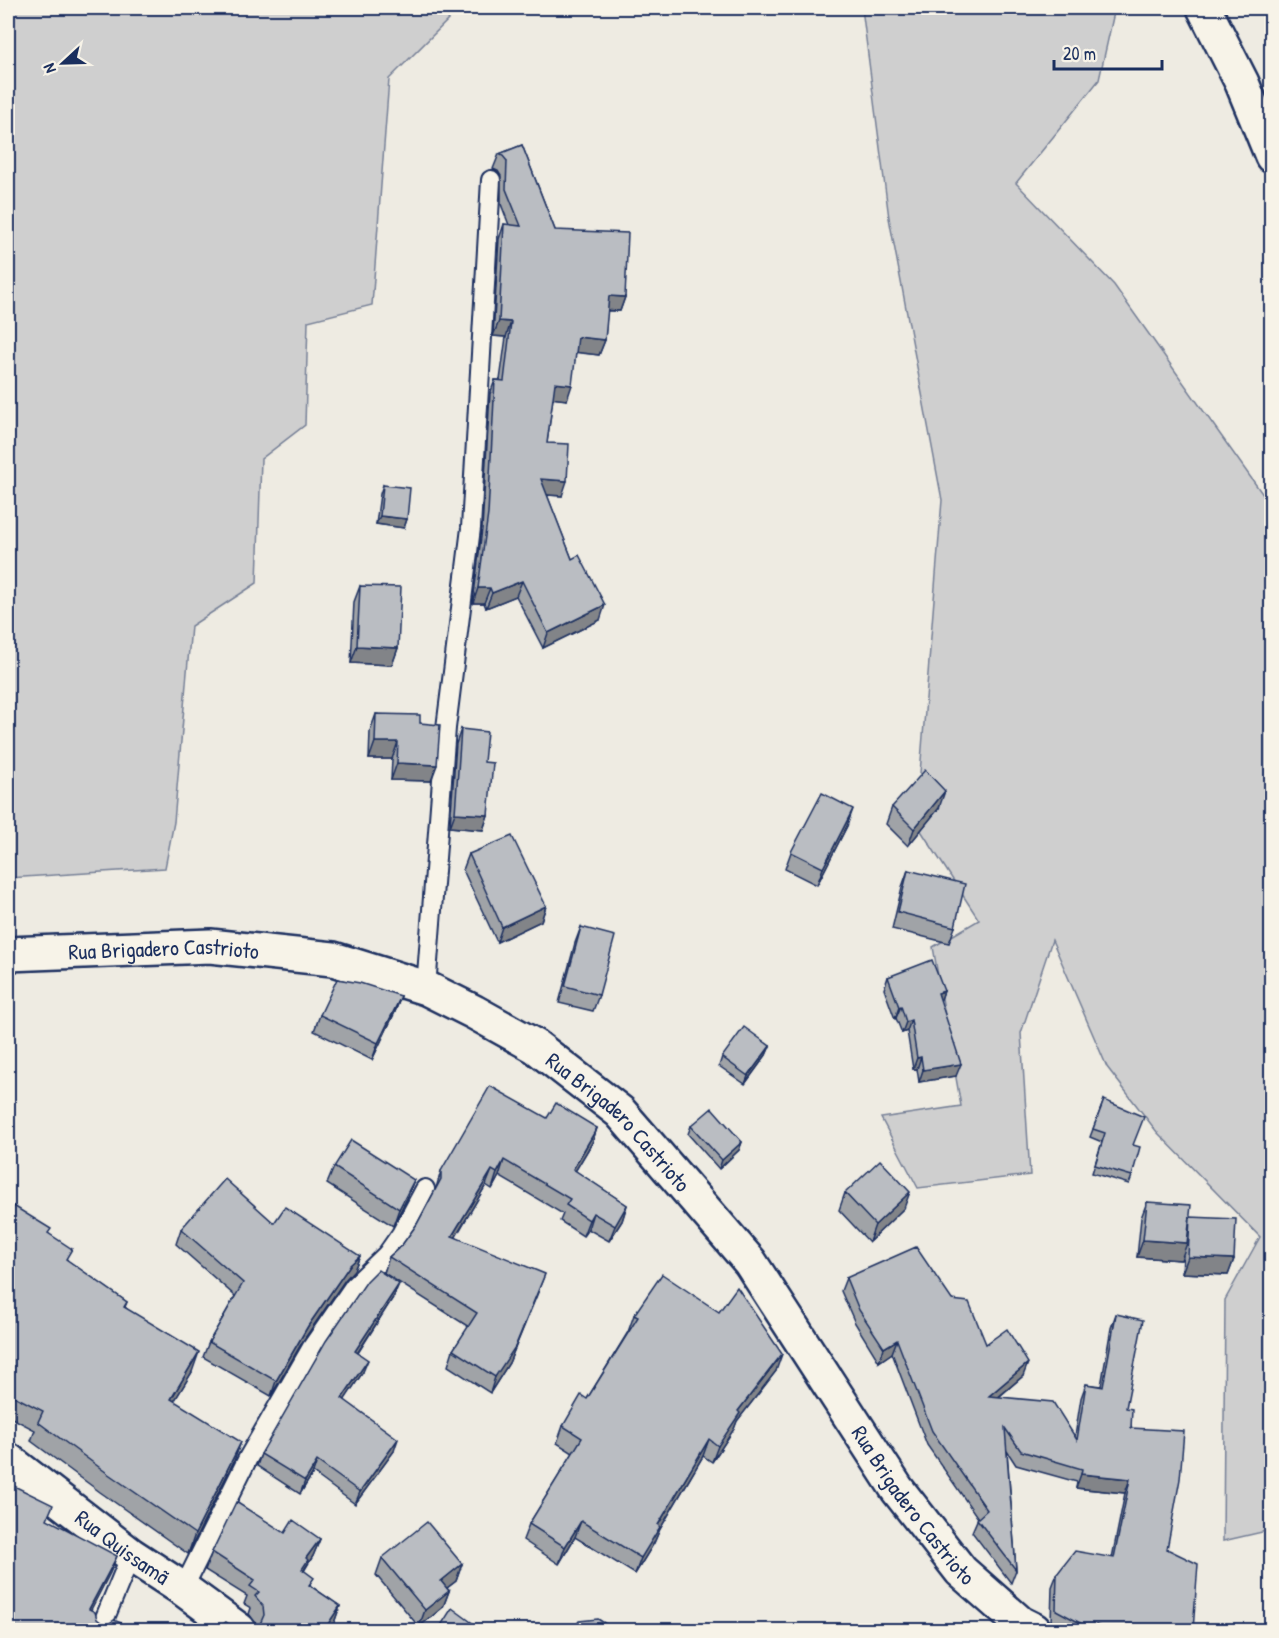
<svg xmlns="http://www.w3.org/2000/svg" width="1279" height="1638" viewBox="0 0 1279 1638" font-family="'Patrick Hand',sans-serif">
  <rect width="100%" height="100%" fill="#eeebe2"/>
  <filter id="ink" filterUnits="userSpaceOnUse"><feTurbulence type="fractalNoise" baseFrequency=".0167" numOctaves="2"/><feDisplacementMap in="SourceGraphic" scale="12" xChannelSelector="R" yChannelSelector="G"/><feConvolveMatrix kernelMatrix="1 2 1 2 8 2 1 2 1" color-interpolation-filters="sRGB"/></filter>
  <g filter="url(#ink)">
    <g fill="#cfcfcf" stroke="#757f96" stroke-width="1.5">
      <path d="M8,8h437l4,11 -60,60 -17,226 -64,16 -3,104 -44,34 -4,124 -66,43 -17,196 -9,46 -157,10z"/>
      <path d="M862,8h253l-16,72 -83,103 98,102 157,221v1024l-48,11 2,-241 35,-63 -103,-105 -50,-65 -55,-127 -31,93 9,142 -112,13 -37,-70 80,-12 -28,-159 46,-27 -63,-97 26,-323 -53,-282z"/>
    </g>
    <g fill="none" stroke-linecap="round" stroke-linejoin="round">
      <defs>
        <g id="service">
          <path d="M426,988l20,-260 25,-200 20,-348"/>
          <path d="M183,1589l65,-131 64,-111 42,-61 33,-32 14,-20 24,-45"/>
          <path d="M100,1630l31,-75"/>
        </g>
        <g id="minor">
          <path d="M1204,8l38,75 30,73"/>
          <path id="s1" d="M8,954l202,-8 123,13 93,29 48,24 61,34 85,66 130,150 147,227 64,82 59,52 14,7"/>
        </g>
        <g id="tertiary">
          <path id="s2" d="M8,1460l123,95 52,34 56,41"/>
        </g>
      </defs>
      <use href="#service" stroke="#1b2f5e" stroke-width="22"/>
      <use href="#minor" stroke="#1b2f5e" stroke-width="38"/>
      <use href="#tertiary" stroke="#1b2f5e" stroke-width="38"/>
      <use href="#service" stroke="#f7f3e8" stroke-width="18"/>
      <use href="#minor" stroke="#f7f3e8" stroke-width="33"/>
      <use href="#tertiary" stroke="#f7f3e8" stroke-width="33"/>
    </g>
    <g fill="#a0a3a7" stroke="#1b2f5e" stroke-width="1.5">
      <path d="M522,145l33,85 70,67 -5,14h-13l-2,29 -6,15 -23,-3 -9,48 -14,-2 -6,45 15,53 -15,-1 25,64 28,61 -57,28 -27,-52 -30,12 -2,-5h-11l9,-74 8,-135 5,-14h5l6,-43 -13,-1 6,-97 5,-15 5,1 -8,-21v-28l-3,-5 -5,-2 6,-15z"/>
      <path d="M383,485l24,34 -3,9 -28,-4 4,-30z"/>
      <path d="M360,586l38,62 -6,17 -41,-2 3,-61z"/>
      <path d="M376,714l44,9 11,58 -40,-1 1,-21h-23l1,-28z"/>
      <path d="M461,729l23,33 4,53 -5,15 -33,-3 6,-83z"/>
      <path d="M892,807l47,1 -31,38 -22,-22z"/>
      <path d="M847,826l-30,59 -32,-16 6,-17z"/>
      <path d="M469,854l77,52 -5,15 -44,21 -34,-72z"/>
      <path d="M908,870l47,57 -6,16 -57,-14 10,-42z"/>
      <path d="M581,927l18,68 -6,16 -34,-8 16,-60z"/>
      <path d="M888,977l56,14 -4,10 16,75 -37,6 -2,-13h-4l-6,-38 -5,2 -6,-15 -1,1 -11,-30z"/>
      <path d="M401,996l-6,16 -23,48 -58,-29 6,-16z"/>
      <path d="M770,1046l-4,9 -21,29 -26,-18 3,-9z"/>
      <path d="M1104,1100l29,45 -1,31 -3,8 -37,-11 10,-31 -12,-5z"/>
      <path d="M547,1118l50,10 -5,15 -17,28 52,34 -5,16 -13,20 -21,-12 -5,7 -23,-15 3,-7 -64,-38 -7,13 -6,-4 -31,52 84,53 -30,73 -19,30 -42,-27 5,-16 16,-23 -85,-54 5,-16 13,-12 15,-21 19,-36 5,-17z"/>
      <path d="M691,1126l51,16 -3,8 -20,19 -31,-35z"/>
      <path d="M334,1167l74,29 -15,30 -66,-42z"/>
      <path d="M845,1193l59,15 -35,34 -30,-32z"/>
      <path d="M1147,1202l42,18 45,39 -6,16 -46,-2 1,-18 -2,5 -44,-3 4,-39z"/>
      <path d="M8,1213l41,21 19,27 59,41 -2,5 67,65 -18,29 60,60 -46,93 -88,-62 -69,-51 4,-11 -27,-14z"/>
      <path d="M274,1223l86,33 -6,14 -9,10 -42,61 -32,55 -68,-39 6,-15 26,-46 -59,-52 5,-15z"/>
      <path d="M846,1278l106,22 34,44 37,32 -24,21 76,39 6,-38 5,-14 15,2 10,-58 5,-14 10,94 41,141 26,81h-129l-13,-7 1,-36 5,-13 55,-16 13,-65 -49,-5 1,-6 -61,-17 -9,-14 9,119 -5,13 -39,-51 6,-14 -51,-73 -35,-92 -13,9 -24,-39 -14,-32z"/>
      <path d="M394,1296l-36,57 5,19 -19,28 50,51 -39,53 -42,-31 -13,21 -43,-28 4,-12z"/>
      <path d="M634,1315l142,56 -39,50 -3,8 -22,33 -9,-6 -43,73 -6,14 -19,31 -60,-37 -16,27 -36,-24 6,-16 44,-71 -16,-10 6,-17 24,-27 41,-67z"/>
      <path d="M285,1533l35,6 -7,17 -9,15 7,15 29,20 -6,17 -5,7h-82l6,-1 4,-2 -1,-4 -7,-9 2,-6 -7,-4 3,-8 -42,-26 7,-18z"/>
      <path d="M382,1558l80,6 -6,17 -9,7 2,3 -6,16 -24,20 -43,-52z"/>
    </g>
    <g fill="#828488" stroke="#1b2f5e" stroke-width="1.5">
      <path d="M609,296l16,1 -5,14 -17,-1z"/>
      <path d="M499,321l12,1 -5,15 -13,-1z"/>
      <path d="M578,337l27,3 -6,15 -26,-3z"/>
      <path d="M555,383l17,2 -5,15 -17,-2z"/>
      <path d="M541,479l26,2 -5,15 -27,-2z"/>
      <path d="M380,516l27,3 -3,9 -28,-4z"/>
      <path d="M522,581l-6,15 -30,12 6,-15z"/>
      <path d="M478,588h12l-6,15h-11z"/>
      <path d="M605,605l-5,15 -57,28 5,-15z"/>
      <path d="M357,646l41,2 -6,17 -41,-2z"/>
      <path d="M375,742h23l-6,17h-23z"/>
      <path d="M397,763l40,2 -6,16 -40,-1z"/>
      <path d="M945,791l-6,17 -31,38 6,-17z"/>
      <path d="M853,809l-6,17 -30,59 6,-17z"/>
      <path d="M455,813l33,2 -5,15 -33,-3z"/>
      <path d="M546,906l-5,15 -44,21 5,-15z"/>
      <path d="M944,991l-4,11 -2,-9z"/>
      <path d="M401,996l-6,16 -23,48 6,-17z"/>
      <path d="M901,1006l-5,12 -1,1 4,-12z"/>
      <path d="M911,1020l-4,11 -5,2 4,-11z"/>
      <path d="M770,1046l-4,9 -21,29 3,-8z"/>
      <path d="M921,1057l-4,12h-4l4,-11z"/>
      <path d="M961,1064l-5,12 -37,6 4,-12z"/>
      <path d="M597,1128l-5,15 -25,42 6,-16z"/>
      <path d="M742,1142l-3,8 -20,19 3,-9z"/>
      <path d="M504,1160l-5,16 -7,13 5,-16z"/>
      <path d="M492,1170l-6,15 -39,67 5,-16z"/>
      <path d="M414,1180l-6,16 -15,30 6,-17z"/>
      <path d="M910,1192l-6,16 -35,34 6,-17z"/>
      <path d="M627,1205l-5,16 -13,20 6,-15z"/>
      <path d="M593,1213l-5,16 -5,7 6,-16z"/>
      <path d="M1143,1240l44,3 -6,17 -44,-3z"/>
      <path d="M360,1256l-6,14 -9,10 -42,61 -32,55 5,-15 32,-55 42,-61z"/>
      <path d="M1188,1257l46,2 -6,16 -46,-2z"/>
      <path d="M545,1274l-36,89 -19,30 5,-16z"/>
      <path d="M399,1284l-5,12 -43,67 4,-12z"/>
      <path d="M897,1340l-5,13 -13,9 5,-14z"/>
      <path d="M199,1352l-7,20 -28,46 7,-19z"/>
      <path d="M782,1354l-6,17 -39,50 -3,8 -22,33 6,-16 20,-35z"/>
      <path d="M368,1360l-5,12 -25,38 4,-12z"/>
      <path d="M1028,1363l-5,13 -39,33 5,-13z"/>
      <path d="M398,1439l-4,12 -39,53 5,-12z"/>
      <path d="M709,1439l-6,17 -43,73 -6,14 -19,31 6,-16 17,-33z"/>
      <path d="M241,1442l-7,19 -46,93 7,-20z"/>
      <path d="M317,1461l-4,12 -13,21 5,-13z"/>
      <path d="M1081,1474l49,5 -5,14 -49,-5z"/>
      <path d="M581,1521l-6,16 -16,27 6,-17z"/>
      <path d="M320,1539l-7,17 -8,12 -3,9 -7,10 11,-29z"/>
      <path d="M117,1556l-7,17 -28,54 7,-18z"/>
      <path d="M462,1564l-6,17 -21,16 6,-16z"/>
      <path d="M449,1591l-6,16 -24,20 6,-17z"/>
      <path d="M340,1606l-6,17 -5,7h-5z"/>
    </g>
    <g fill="#babdc2" stroke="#1b2f5e" stroke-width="1.5">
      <path d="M522,145l33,85 73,3 -3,64 -16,-1 -4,44 -27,-3 -6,48 -17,-2 -8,60 22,1 -2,37 -26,-2 31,80 7,-4 26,50 -57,28 -26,-52 -30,12 -2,-5h-12l10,-74 7,-134 9,1 7,-59 -12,-1 5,-97 17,2 -15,-37 1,-28 -4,-5 -4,-2z"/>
      <path d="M383,485l27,3 -3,31 -27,-3z"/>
      <path d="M360,586l41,1 -3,61 -41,-2z"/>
      <path d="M376,714l44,1v8l20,2 -3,40 -40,-2 1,-21h-23z"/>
      <path d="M461,729l26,3 -3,30 9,1 -5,52 -33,-2z"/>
      <path d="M8,741l2,16 -2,1z"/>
      <path d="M925,770l20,21 -31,38 -22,-22z"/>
      <path d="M822,793l31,16 -30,59 -32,-16z"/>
      <path d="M512,836l34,70 -44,21 -33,-73z"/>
      <path d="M908,870l57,14 -10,43 -57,-15z"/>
      <path d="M581,927l34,9 -16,59 -34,-9z"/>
      <path d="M932,960l12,31 -6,2 23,71 -38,6 -2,-13 -4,1 -6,-38 -5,2 -5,-16 -2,1 -11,-30z"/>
      <path d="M337,979l23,4 41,13 -23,47 -58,-28z"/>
      <path d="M744,1027l26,19 -22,30 -26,-19z"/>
      <path d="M490,1086l57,32 9,-15 41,25 -24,41 54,36 -12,21 -22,-13 -4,7 -23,-15 4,-6 -66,-39 -7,13 -5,-3 -40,66 93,38 -30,73 -20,30 -42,-27 24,-37 -88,-56 13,-12 15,-21 24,-45v-8z"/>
      <path d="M1104,1100l40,17 -11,28 7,2 -8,29 -37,-11 10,-32 -12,-4z"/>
      <path d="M712,1108l30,34 -20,18 -31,-34z"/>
      <path d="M351,1140l63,40 -15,29 -65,-42z"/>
      <path d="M880,1160l30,32 -35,33 -30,-32z"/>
      <path d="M225,1179l49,44 11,-16 75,49 -10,9 -42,61 -32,55 -67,-39 34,-59 -62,-54z"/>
      <path d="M1147,1202l44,3 -4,38 -44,-3z"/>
      <path d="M12,1205l39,24 -3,4 24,16 -6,10 61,43 -3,5 75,45 -28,47 70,43 -46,92 -88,-61 -69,-51 5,-11 -35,-18v-180z"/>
      <path d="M1190,1217l46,2 -2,40 -46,-2z"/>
      <path d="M916,1247l36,53 17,2 17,42 21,-15 21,34 -39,33 64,6 24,38 9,-56 17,3 13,-73 27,6 -17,88 6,1 -1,19 53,3 -4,48 -13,70 31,15 -5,66h-84l-13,-5 -2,5h-1l-37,-20 1,-36 18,-23 39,7 16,-79 -49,-5 1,-5 -61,-18 -16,-23 11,142 -39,-51 10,-9 -55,-79 -35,-91 -13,8 -25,-38 -13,-32z"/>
      <path d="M378,1270l21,14 -44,67 13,9 -26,38 56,41 -38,53 -43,-31 -12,20 -44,-27 65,-113 41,-60z"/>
      <path d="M662,1274l57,38 18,-25 45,67 -44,57 2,2 -22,33 -9,-7 -51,86 2,2 -19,31 -60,-37 -16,26 -36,-23 53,-86 -19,-12 18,-31 6,4 51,-82 -4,-2z"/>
      <path d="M8,1483l45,22 -6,14 70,37 -28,53 6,3 2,7 5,4 6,1 6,-4 24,10h-130z"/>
      <path d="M236,1502l49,31 8,-13 27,19 -14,19 2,2 -6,9 12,9 -5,7 31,21 -16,24h-8l-5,-3 -2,3h-62l6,-1 7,-5 4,-9 -1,-9 -8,-10 4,-4 -9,-6 5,-6 -43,-28z"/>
      <path d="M427,1522l35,42 -21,17 8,10 -24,19 -43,-52z"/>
      <path d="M452,1608l30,22h-44z"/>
      <path d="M598,1619l17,11h-42l6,-9z"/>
      <path d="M226,1622l9,6 7,2h-26z"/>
    </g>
  </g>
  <g text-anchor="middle" stroke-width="4.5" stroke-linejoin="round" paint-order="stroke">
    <g font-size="22" fill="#1b2f5e" stroke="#f7f3e8">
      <text dy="8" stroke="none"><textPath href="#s1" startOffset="156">Rua Brigadero Castrioto</textPath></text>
      <text dy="8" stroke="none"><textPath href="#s1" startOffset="660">Rua Brigadero Castrioto</textPath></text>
      <text dy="8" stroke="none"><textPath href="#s1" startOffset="1146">Rua Brigadero Castrioto</textPath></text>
      <text dy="8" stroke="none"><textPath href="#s2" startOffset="144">Rua Quissamã</textPath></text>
    </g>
  </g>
  <rect width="1279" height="1638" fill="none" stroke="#f7f3e8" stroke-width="30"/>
  <rect x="15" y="15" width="1249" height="1608" fill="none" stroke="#1b2f5e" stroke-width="2" filter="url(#ink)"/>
  <g transform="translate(63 63) rotate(248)" stroke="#f7f3e8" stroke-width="4.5" paint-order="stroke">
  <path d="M0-4.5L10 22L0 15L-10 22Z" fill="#1b2f5e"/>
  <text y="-9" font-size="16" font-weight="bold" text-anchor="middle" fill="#1b2f5e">N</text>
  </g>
  <path d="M1054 60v9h108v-9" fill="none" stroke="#1b2f5e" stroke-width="3"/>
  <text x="1063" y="60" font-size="18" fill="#1b2f5e" stroke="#f7f3e8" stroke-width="4.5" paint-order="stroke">20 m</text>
</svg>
